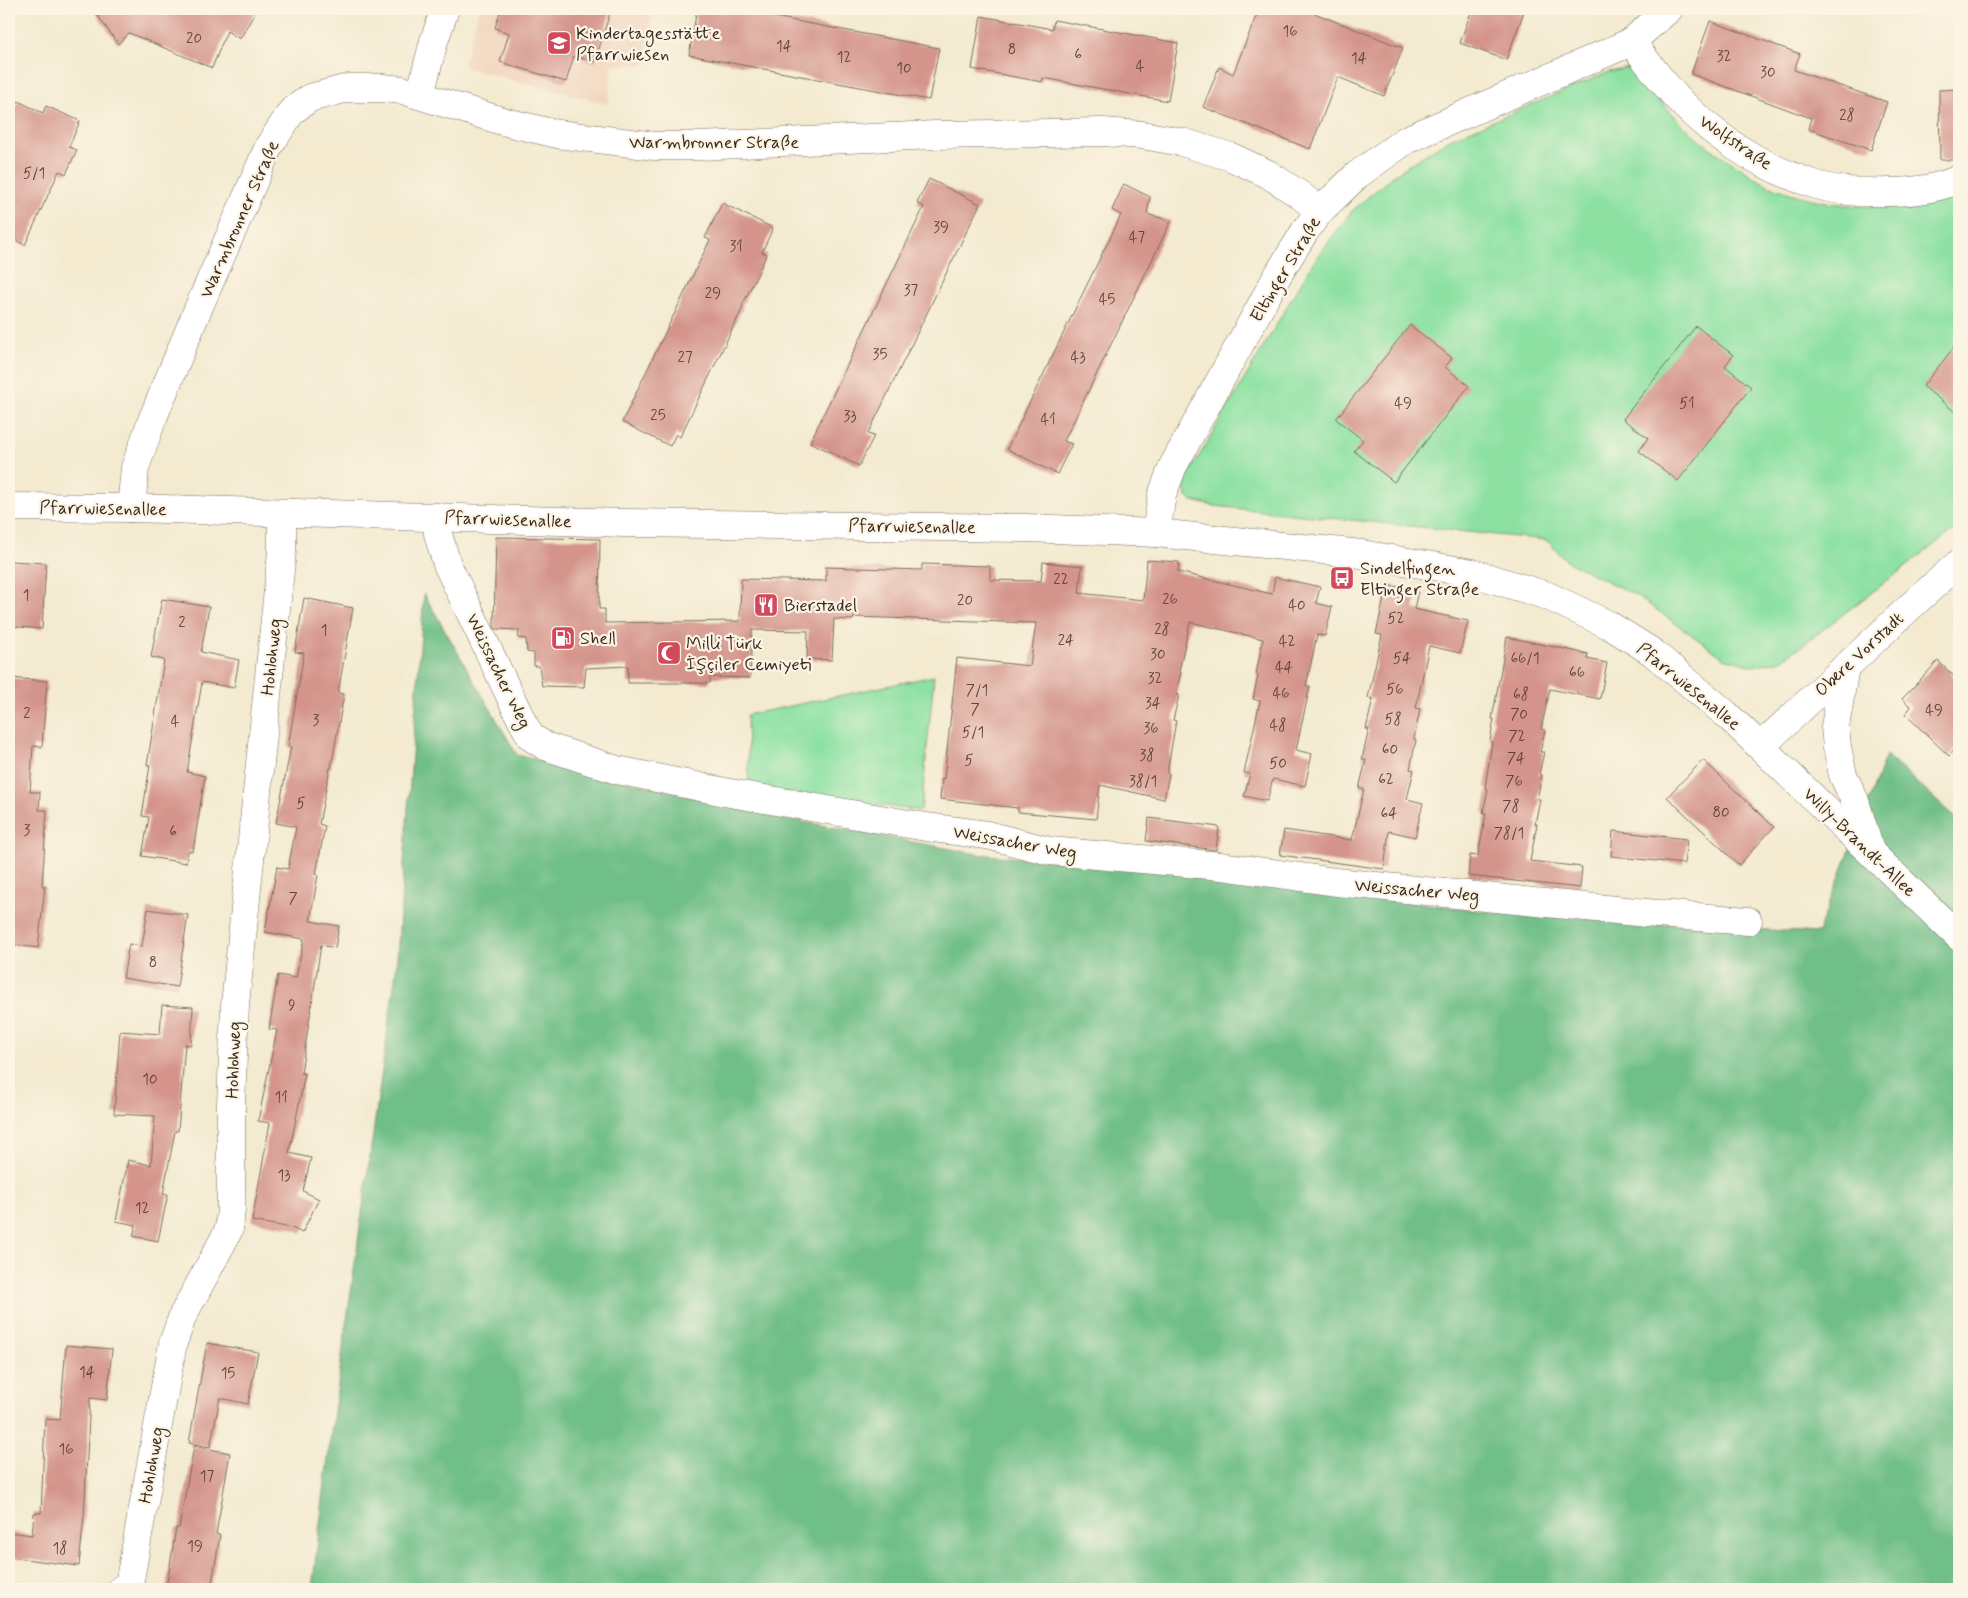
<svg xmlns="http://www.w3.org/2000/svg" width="1968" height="1598" viewBox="0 0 1968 1598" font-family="Mynerve,sans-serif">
  <rect width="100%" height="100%" fill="#fcf5e5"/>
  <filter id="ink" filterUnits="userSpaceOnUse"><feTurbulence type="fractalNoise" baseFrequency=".02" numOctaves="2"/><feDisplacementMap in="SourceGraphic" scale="10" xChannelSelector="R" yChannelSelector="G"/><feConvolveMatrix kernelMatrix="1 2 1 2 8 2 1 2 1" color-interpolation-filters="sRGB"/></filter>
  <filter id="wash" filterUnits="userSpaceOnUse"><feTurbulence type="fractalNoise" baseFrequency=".0096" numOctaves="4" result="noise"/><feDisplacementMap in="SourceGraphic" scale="20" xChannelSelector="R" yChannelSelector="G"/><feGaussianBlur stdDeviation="1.12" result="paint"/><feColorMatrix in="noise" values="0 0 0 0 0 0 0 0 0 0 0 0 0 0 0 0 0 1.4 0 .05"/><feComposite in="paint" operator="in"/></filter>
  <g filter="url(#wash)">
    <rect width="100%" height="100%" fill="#f3ead0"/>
    <path fill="#f1d5bd" d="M479,9h174l-8,55 -32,1 -5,39 -145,-37z"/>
    <g fill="#8ce1a2" stroke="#648660">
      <path d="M1634,67c14,18 28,37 44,53 19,20 42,36 66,50 7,5 15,11 22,14 60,26 132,30 193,9v333l-159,121 -21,14 -26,5 -29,-8 -87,-62 -69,-34 -22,-22 -332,-34 -22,-5 -6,-5 -2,-9 4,-12 124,-211 40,-53 43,-37 53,-34 161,-68z"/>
      <path d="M934,676l-13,135 -172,-24 -2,-72z"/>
    </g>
    <path fill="#71bf88" stroke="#567453" d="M424,594l93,161 260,62 201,37 203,19 317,40 320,20 68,-178 73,66v768h-1647l19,-155 65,-463z"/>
    <g id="blocks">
      <g fill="#d4948b">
        <path d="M93,9h164l-17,30 -13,-8 -15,37 -83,-35 -11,11z"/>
        <path d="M501,9h110l-16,53 -21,-6 -8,26 -66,-20 9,-29 -14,-5z"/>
        <path d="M697,9h35l207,39 -10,52 -240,-45z"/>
        <path d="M1259,9h45l99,39 -19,48 -46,-19 -28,72 -107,-42 16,-40 14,7z"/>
        <path d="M1472,9h53l-19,51 -46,-17z"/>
        <path d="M981,16l71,13 2,-9 124,23 -10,58 -125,-23 -1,4 -70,-13z"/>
        <path d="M1710,21l90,33 -6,16 93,32 -16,48 -63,-21 3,-11 -120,-44z"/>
        <path d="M1959,89v71h-19l-1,-70z"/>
        <path d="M18,101l25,12 3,-7 34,15 -11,26 8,3 -11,24 -7,-3 -34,74 -16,-8v-129l5,2z"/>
        <path d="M929,179l51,25 -112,230 6,2 -15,30 -49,-24 114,-235 -7,-4z"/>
        <path d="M1124,184l26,13 -3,17 24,7 -107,220 8,3 -15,30 -50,-25 114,-234 -9,-5z"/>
        <path d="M722,203l51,25 -11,24 5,2 -25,52 1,1 -63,130 -4,-3 -6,12 -48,-24 88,-182 -5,-2z"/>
        <path d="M1410,325l42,33 -7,9 24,19 -75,96 -40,-31 9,-11 -27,-21z"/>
        <path d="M1696,326l37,29 -8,11 26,21 -73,94 -39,-30 9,-13 -25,-19z"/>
        <path d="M1959,341v74l-36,-29z"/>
        <path d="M496,537l104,2 -1,70h6v14l135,-2 1,-42 85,2v-14l96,3v-6l68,2v14l51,1 2,-19 39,4 -3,27 64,7 4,-40 32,2 -1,10 94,22 3,-17 45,10 -4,16 16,4 -7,29 -8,-1 -11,51h4l-14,64 16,4 -7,32 -32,-7 -6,22 -23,-5 6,-22 -6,-1 16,-72 -7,-2 5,-24 -2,-1 7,-35 -73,-17 -11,49 2,1 -5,22 3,1 -6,25 3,1 -9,52 2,1 -5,25 -64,-14 -4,34 -78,-7v-4l-78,-9 2,-21 2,1 13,-121 73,8 6,-43 -182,-6 -1,3 -19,-1 -2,41 -25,-1 1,-28 -56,-1 -2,48 -40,-1v6h-82v-17l-42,2 -2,19 -42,-1 -3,-20h-5v-13l-7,-1 -1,-13 -8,-1 1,-8 -24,-1 -1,-4z"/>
        <path d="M9,561l37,2 -4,66 -33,-3z"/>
        <path d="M1387,585l31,6 -4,18 54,12 -8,32 -31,-7 -13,62 4,1 -6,30 2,1 -6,29 4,1 -7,29 16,4 -8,34 -26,-6 -5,38 -104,-14 4,-25 68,10 12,-51h-5l7,-29 -4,-1 7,-30h-3l7,-30 -5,-1 14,-63 -6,-1z"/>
        <path d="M304,598l49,10 -15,85 6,1 -13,74h-1l-11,56 6,2 -9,48 2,1 -8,46 29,5 -4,22 -14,-3 -20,128 4,1 -16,79 22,5 -8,33 16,8 -17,34 -10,-5 -40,-7 18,-98 -12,-2 19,-91 -8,-1 9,-54 18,3 8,-39 -39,-7 12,-65 11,2 8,-42 -20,-4 15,-76h-3l16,-94 -9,-1z"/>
        <path d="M162,599l47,8 -8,45 38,8 -5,28 -32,-6 -15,90 18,4 -12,75h-5l-2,12 -44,-7 7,-39 -7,-1 8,-51h-3l17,-105 -13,-3z"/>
        <path d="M1507,637l81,17 -1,5 20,4 -7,36 -50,-10 -9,40 4,1 -5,22h4l-5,22 3,1 -5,24h3l-5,25h2l-7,37 52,6 -2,21 -112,-12 2,-21 8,1 8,-43h-3l5,-24 -3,-1 7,-46 -2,-1 4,-22h-2z"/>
        <path d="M1938,661l21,20v64l-10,11 -44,-42 6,-7 -9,-8z"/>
        <path d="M9,678l38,3 -5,66 -9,-1 -3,46h10l-1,18h8l-5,76h3l-7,62 -29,-4z"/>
        <path d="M1703,760l71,67 -35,38 -72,-68z"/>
        <path d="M1149,818l70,9 -3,23 -70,-9z"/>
        <path d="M1613,831l74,8 -3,25 -73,-8z"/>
        <path d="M148,909l40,6 -11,72 -54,-9 6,-34 13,2z"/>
        <path d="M162,1005l31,2 -2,38 -6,-1 -7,87h-3l-12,63h5l-10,47 -25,-5 3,-11 -20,-4 12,-61 23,5 4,-49 -41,-2 6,-83 40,3z"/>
        <path d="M207,1343l51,9 -10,52 -28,-6 -10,49 -21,-4z"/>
        <path d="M66,1345l46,4 -5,51 -17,-2 -6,118 -5,50 -70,-9v-25l23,3 2,-22h7l4,-94 15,1z"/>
        <path d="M194,1446l36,7 -14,81 4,1 -9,54h-45l10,-61h3z"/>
      </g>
    </g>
  </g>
  <g filter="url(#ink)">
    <use href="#blocks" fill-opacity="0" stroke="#7b6d5c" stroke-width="1"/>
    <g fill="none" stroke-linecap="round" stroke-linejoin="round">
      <defs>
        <g id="minor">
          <path d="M1631,42c18,21 34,45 54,64 37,36 83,64 132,79 23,7 49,8 72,7 24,0 48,-3 70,-13"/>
          <path d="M420,95l14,-54 11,-32"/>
          <path d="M131,508l4,-40 17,-48 46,-111 71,-163 23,-35 18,-13 38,-10h34l20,2 100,31 55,13 98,12h44l236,-11 168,-3 39,3 40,7 49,15 37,17 32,21 20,16"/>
          <path d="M437,517l1,17 9,30 75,157 9,16 14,9 72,24 113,23 196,34 61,8 63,16 171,15 115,16 310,31 102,8"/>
          <path d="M1156,533l6,-38 11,-29 106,-193 26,-42 15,-20 37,-36 49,-35 225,-98 38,-33"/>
          <path d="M122,1589l7,-4 44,-242 10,-28 39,-72 7,-14 2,-20v-105l4,-99 47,-454v-38"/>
        </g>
        <g id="major">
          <path d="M9,507l122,1 494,15 401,5 130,5 206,21 111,19 75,23 61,29 43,27 74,62 233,223"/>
          <path d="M1845,667l-10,60 2,20 6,28 12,26 15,49"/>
          <path d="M1761,746l151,-141 47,-42"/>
        </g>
      </defs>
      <use href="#minor" stroke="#7b6d5c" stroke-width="29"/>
      <use href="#major" stroke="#7b6d5c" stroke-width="29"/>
      <use href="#minor" stroke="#fff" stroke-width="28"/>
      <use href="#major" stroke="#fff" stroke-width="28"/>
    </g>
  </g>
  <defs>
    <symbol id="school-square" viewBox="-11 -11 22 22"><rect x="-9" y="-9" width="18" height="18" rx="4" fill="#d1495b" stroke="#fcf5e5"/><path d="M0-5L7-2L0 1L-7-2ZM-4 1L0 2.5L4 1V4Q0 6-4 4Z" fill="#fff"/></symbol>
    <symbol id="bus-square" viewBox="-11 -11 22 22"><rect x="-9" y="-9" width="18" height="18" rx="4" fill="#d1495b" stroke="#fcf5e5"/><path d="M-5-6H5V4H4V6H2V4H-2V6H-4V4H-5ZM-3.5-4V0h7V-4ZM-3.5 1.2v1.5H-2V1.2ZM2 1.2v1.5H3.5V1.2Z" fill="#fff"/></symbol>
    <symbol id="restaurant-square" viewBox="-11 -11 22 22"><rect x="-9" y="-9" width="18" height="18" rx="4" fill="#d1495b" stroke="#fcf5e5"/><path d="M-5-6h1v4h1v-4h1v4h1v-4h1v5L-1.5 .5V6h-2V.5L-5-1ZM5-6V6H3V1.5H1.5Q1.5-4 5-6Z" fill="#fff"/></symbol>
    <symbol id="fuel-square" viewBox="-11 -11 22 22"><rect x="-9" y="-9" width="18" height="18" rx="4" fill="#d1495b" stroke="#fcf5e5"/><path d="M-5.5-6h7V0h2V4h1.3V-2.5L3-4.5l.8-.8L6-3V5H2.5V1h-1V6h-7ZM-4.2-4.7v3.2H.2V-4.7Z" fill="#fff"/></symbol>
    <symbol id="mosque-square" viewBox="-11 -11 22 22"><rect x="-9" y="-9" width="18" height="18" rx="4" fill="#d1495b" stroke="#fcf5e5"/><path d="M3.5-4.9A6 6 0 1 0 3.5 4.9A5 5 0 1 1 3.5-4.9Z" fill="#fff"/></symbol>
  </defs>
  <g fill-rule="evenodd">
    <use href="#school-square" x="545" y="29" width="28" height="28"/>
    <use href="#bus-square" x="1328" y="564" width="28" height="28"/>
    <use href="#restaurant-square" x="752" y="591" width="28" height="28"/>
    <use href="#fuel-square" x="549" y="624" width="28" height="28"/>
    <use href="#mosque-square" x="655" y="639" width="28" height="28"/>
  </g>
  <g text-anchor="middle" stroke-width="4.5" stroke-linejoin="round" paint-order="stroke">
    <g font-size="15" fill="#614439">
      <text x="1290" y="36">16</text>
      <text x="194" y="43">20</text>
      <text x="784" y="51">14</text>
      <text x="1012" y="54">8</text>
      <text x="1078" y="59">6</text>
      <text x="1724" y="61">32</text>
      <text x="844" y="62">12</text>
      <text x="1359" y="63">14</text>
      <text x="1140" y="71">4</text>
      <text x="904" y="73">10</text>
      <text x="1768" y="77">30</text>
      <text x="1847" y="120">28</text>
      <text x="34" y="178">5/1</text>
      <text x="941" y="232">39</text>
      <text x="1137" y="242">47</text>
      <text x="736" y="251">31</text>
      <text x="911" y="295">37</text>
      <text x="713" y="298">29</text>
      <text x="1107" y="304">45</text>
      <text x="880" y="359">35</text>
      <text x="685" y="362">27</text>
      <text x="1078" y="362">43</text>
      <text x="1403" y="408">49</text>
      <text x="1687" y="408">51</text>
      <text x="658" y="420">25</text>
      <text x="850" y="421">33</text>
      <text x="1048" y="424">41</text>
      <text x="1061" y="584">22</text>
      <text x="26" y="600">1</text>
      <text x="1170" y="604">26</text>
      <text x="965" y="605">20</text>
      <text x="1297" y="610">40</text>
      <text x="1396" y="623">52</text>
      <text x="182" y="627">2</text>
      <text x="1162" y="634">28</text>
      <text x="324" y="635">1</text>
      <text x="1066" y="645">24</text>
      <text x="1287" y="646">42</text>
      <text x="1158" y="659">30</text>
      <text x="1402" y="663">54</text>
      <text x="1525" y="663">66/1</text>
      <text x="1284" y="672">44</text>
      <text x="1577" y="677">66</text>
      <text x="1155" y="683">32</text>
      <text x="1395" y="694">56</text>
      <text x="977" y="695">7/1</text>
      <text x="1281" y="698">46</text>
      <text x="1521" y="699">68</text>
      <text x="1153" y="708">34</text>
      <text x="975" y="714">7</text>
      <text x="1934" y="715">49</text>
      <text x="27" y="718">2</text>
      <text x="1519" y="719">70</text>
      <text x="1393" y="724">58</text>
      <text x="316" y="725">3</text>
      <text x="175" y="726">4</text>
      <text x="1278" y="730">48</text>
      <text x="1151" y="733">36</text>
      <text x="973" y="737">5/1</text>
      <text x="1517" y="741">72</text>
      <text x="1390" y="754">60</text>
      <text x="1147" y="760">38</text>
      <text x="1516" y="763">74</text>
      <text x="969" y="765">5</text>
      <text x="1278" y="768">50</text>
      <text x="1386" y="784">62</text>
      <text x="1143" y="786">38/1</text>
      <text x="1514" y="786">76</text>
      <text x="301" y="808">5</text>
      <text x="1511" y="811">78</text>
      <text x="1721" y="817">80</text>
      <text x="1389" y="818">64</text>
      <text x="27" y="835">3</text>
      <text x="173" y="836">6</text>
      <text x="1509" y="838">78/1</text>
      <text x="293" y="903">7</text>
      <text x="153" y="967">8</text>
      <text x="292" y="1010">9</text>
      <text x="150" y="1084">10</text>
      <text x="281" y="1102">11</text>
      <text x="284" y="1180">13</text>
      <text x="142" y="1213">12</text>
      <text x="87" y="1377">14</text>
      <text x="228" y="1378">15</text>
      <text x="66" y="1454">16</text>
      <text x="207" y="1481">17</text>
      <text x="195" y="1551">19</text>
      <text x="60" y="1553">18</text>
    </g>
    <g font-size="18" fill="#3b2a1e" stroke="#fcf5e5" text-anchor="start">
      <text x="576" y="39">Kindertagesstätte<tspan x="576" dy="21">Pfarrwiesen</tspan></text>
      <text x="1360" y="574">Sindelfingen<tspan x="1360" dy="21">Eltinger Straße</tspan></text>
      <text x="784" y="611">Bierstadel</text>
      <text x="580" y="644">Shell</text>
      <text x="686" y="649">Milli Türk<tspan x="686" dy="21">İşçiler Cemiyeti</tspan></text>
    </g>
    <g font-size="18" fill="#3b2a1e" stroke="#fcf5e5">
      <text x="714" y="148">Warmbronner Straße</text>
      <text transform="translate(1736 142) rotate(34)" y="6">Wolfstraße</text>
      <text transform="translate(239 219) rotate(-66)" y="6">Warmbronner Straße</text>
      <text transform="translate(1285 269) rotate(-59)" y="6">Eltinger Straße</text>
      <text transform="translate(103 508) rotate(1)" y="6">Pfarrwiesenallee</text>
      <text transform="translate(508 519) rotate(2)" y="6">Pfarrwiesenallee</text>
      <text transform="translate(912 526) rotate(1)" y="6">Pfarrwiesenallee</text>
      <text transform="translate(1859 654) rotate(-43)" y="6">Obere Vorstadt</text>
      <text transform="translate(271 657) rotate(-84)" y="6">Hohlohweg</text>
      <text transform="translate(499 671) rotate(64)" y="6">Weissacher Weg</text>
      <text transform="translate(1689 686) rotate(39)" y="6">Pfarrwiesenallee</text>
      <text transform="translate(1015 842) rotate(10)" y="6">Weissacher Weg</text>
      <text transform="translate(1860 842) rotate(44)" y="6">Willy-Brandt-Allee</text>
      <text transform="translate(1417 890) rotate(5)" y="6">Weissacher Weg</text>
      <text transform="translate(233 1060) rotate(-88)" y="6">Hohlohweg</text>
      <text transform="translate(151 1465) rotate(-80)" y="6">Hohlohweg</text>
    </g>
  </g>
  <rect width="1968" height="1598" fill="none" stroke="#fcf5e5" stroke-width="30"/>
</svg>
